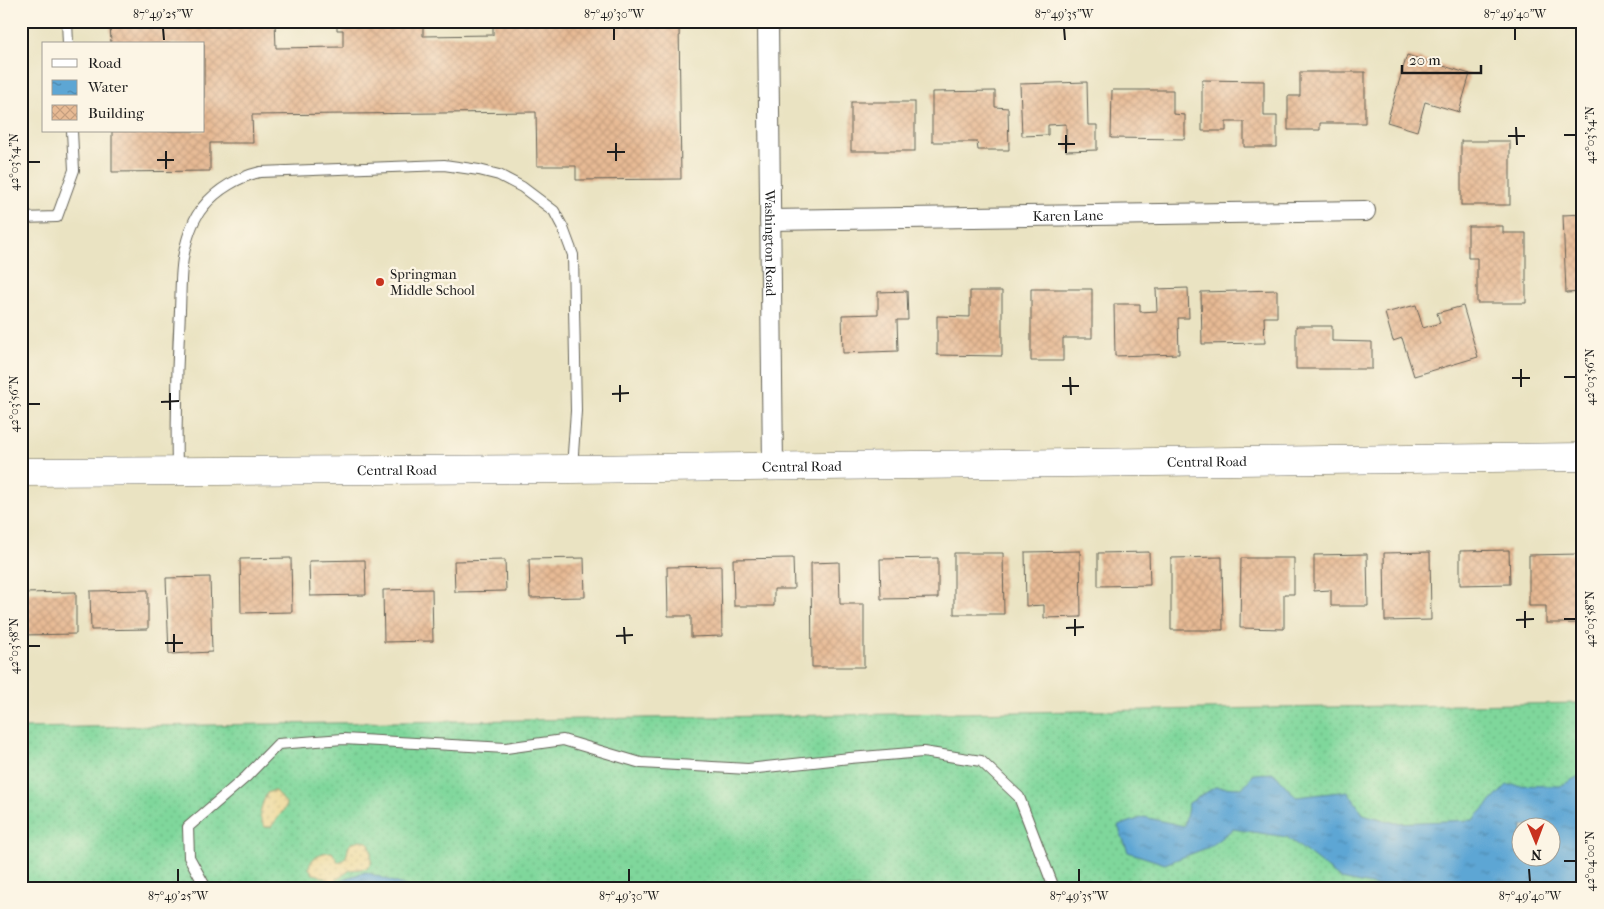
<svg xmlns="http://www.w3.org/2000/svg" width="1604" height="909" viewBox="0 0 1604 909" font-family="'IM FELL French Canon',serif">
  <defs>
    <pattern id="grass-dots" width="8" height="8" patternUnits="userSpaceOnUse" patternTransform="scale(1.25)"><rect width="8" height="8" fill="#7fd79b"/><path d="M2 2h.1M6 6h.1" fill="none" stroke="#6db885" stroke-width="1.8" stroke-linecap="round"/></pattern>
    <pattern id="sand-dots" width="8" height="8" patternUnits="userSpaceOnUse" patternTransform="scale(1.25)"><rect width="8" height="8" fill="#eeda9e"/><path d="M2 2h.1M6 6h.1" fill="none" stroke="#ccba88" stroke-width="1.8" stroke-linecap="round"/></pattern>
    <pattern id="water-ripples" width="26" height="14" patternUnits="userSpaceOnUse" patternTransform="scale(1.25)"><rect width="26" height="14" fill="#5da6d4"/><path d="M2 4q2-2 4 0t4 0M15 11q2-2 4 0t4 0" fill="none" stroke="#4c86ab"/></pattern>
    <pattern id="building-cross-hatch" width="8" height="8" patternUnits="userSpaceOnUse" patternTransform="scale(1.25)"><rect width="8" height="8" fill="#e7ba94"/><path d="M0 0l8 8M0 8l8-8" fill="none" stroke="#c69f7f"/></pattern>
  </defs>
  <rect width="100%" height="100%" fill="#fcf5e5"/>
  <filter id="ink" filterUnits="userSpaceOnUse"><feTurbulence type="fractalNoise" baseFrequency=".02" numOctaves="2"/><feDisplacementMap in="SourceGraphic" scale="10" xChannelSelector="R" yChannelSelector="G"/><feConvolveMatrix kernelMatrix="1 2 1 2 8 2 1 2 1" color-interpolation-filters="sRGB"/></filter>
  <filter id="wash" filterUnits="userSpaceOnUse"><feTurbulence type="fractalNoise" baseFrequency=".0096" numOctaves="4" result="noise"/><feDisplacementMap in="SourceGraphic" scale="20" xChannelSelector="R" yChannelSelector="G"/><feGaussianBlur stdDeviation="1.12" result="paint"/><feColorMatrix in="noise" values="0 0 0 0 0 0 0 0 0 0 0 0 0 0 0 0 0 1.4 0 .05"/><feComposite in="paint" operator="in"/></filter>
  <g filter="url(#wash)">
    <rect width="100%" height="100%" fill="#eae3c2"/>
    <path fill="url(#grass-dots)" stroke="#4e7a5c" fill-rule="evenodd" d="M1583,703v185h-1562v-160zM1522,826h30v30h-30z"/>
    <g fill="url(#sand-dots)" stroke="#857b5d">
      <path d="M272,791h3l11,12 -1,5 -14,19h-6c-9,-11 -3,-22 2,-34z"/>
      <path d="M362,840l7,3 2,8v13l-4,4 -17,2 -17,12c-8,-2 -12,-8 -20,-8l-4,-6c2,-11 12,-16 23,-16l6,10 6,-2c7,-10 0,-18 18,-20z"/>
    </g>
    <g fill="url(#water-ripples)" stroke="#3c6178" fill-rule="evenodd">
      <path d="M1274,773l22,24 52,-6 15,23 32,9 78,-3 34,-35 53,1 23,-12v114l-207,-2 -35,-7 -54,-42 -54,-8 -24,18 -44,17 -37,-12 -10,-26 26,-9 40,9 5,-23 26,-16 27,1 12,-14zM1522,826h30v30h-30z"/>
      <path d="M366,872l45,16h-71l3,-9z"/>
    </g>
    <g id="blocks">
      <g fill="url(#building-cross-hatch)">
        <path d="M110,21h165l1,27 67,-1v-17h-6v-9h86v15l70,-1v-14h186l2,158 -105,1v-14h-39l-1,-54 -284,3 1,28h-43v28l-98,1v-41h92v-87h-93z"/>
        <path d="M1407,55l63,19 -11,38 -34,-10 -8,29 -30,-9z"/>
        <path d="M1300,72h65v51h-45v7h-32v-34h12z"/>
        <path d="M1202,80l62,1v35h13v31h-33v-25h-18v9h-24z"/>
        <path d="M1087,82l1,43h9v25l-31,1v-27l-18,1v10l-26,1 -2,-52z"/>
        <path d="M1112,90h61v24l12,1v24l-74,-1z"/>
        <path d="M995,91v16l13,1 1,42h-31l-1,-8h-45v-50z"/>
        <rect x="851" y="102" width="64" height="49"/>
        <rect x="1461" y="141" width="49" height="64"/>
        <path d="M1583,214v78l-17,1 -3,-78z"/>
        <path d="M1468,226h35v7h23v70h-49v-45h-9z"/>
        <path d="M1188,288l1,30h-11l1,36 -64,2 -1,-52h26v8l17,-1 -1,-22z"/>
        <path d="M1031,289h61v49h-29v23h-32z"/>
        <path d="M1277,290v27h-13l1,26 -63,1 -1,-52z"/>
        <path d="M907,291l1,29h-11l1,31 -55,2 -1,-38 36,-1v-22z"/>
        <path d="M970,291h32v65l-65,-1v-39l33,1z"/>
        <path d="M1416,305l7,23 17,-5 -3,-10 26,-7 15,51 -64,19 -12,-38 -9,3 -8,-28z"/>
        <path d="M1296,326h36v15l40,1v27h-76z"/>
        <path d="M1509,550l1,34 -50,1v-34z"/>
        <path d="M1080,551l1,66 -37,1v-13l-18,1 -1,-54z"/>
        <path d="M1149,552l1,33 -52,1v-33z"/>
        <path d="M1430,552l1,68 -46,1 -1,-68z"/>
        <path d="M954,553h49l1,61h-50z"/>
        <path d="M1367,554l1,52h-37v-16l-17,1v-36z"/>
        <path d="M1580,554l1,69h-35v-17h-17v-51z"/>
        <path d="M1222,557l1,73h-52v-72z"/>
        <path d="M291,558l1,54 -51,1 -1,-54z"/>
        <path d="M584,558l1,39 -55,1 -1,-39z"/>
        <path d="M793,558l1,31h-20v17h-40l-1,-47z"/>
        <path d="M938,558v40l-57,1 -1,-40z"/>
        <path d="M1241,558h53v36h-10v35l-44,-1z"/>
        <path d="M365,560l1,35 -56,1 -1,-35z"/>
        <path d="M505,560l1,31 -51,1 -1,-31z"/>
        <path d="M839,562l1,42h24v63h-52l-1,-104z"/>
        <path d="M721,566l1,70 -31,1v-21h-23l-1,-49z"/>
        <path d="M210,577l2,75 -43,2 -3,-76z"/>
        <path d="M432,589l1,52 -49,1 -1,-52z"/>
        <path d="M148,590v39l-57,1 -1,-39z"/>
        <path d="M76,592v42l-54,1 -1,-42z"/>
      </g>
    </g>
  </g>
  <g filter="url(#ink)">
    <use href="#blocks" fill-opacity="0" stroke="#646256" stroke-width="1"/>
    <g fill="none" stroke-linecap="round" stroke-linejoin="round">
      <defs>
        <g id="service">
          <path d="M67,21l1,23"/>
          <path d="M21,218l36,-1 17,-47 -2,-39"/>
          <path d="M177,470c-1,-54 0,-107 3,-160 1,-19 0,-39 4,-57 3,-15 9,-34 19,-46 14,-18 36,-30 57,-35l184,-7 35,5 20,5 23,12 32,24 9,17 10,27 3,156 -4,57"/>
          <path d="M206,888l-17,-31 -1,-30 58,-50 32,-33 65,-5 163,9 57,-8 78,23 107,6 102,-11 73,-6 58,9 38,36 35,91"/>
        </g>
        <g id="minor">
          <path id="s1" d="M768,21l5,445"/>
          <path id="s2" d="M770,220l595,-9"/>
        </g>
        <g id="secondary">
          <path id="s3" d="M21,472l551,-3 1011,-12"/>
        </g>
      </defs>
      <use href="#service" stroke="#646256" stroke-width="12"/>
      <use href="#minor" stroke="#646256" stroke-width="22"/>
      <use href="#secondary" stroke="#646256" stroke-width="29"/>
      <use href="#service" stroke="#fff" stroke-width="10"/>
      <use href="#minor" stroke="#fff" stroke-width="20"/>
      <use href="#secondary" stroke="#fff" stroke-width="28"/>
    </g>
  </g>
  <path fill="none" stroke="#1c1c1c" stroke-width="2" d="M163,28l1,12M614,28v12M1064,28l1,12M1515,28v12M1516,127l1,18M1066,135v18M1564,135h12M1508,136h17M616,143v18M1058,144h17M166,151v18M607,152h18M157,160h17M28,162h12M1521,369v18M1070,377l1,18M1564,377h12M1512,378h18M620,385v17M1062,386h17M170,393v17M612,394l17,-1M161,402l18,-1M28,404h12M1525,611v17M1075,619v17M1564,619h12M1516,620l18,-1M624,627l1,17M1066,628l18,-1M174,634v18M616,636l17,-1M165,643h18M28,646h12M1564,861h12M178,869v13M629,869v13M1079,869v13M1529,869l1,13"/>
  <circle fill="#c8321e" stroke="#fcf5e5" stroke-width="2" cx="380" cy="282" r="5"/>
  <g text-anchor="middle" stroke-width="5" stroke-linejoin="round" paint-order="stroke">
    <g font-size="14" fill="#1c1c1c" stroke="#fcf5e5">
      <text dy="5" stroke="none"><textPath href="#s2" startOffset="298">Karen Lane</textPath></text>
      <text dy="5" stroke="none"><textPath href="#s1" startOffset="222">Washington Road</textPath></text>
      <text dy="5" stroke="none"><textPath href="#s3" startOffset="1186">Central Road</textPath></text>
      <text dy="5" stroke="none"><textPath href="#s3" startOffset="781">Central Road</textPath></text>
      <text dy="5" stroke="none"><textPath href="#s3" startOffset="376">Central Road</textPath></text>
    </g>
    <g font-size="14" fill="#1c1c1c" stroke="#fcf5e5" text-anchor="start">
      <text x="390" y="279">Springman<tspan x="390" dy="16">Middle School</tspan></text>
    </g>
  </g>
  <rect width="1604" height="909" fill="none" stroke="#fcf5e5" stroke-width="55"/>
  <rect x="42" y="42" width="162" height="90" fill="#fcf5e5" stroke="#a29e95"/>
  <rect x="52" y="59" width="25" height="8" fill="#ffffff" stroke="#a29e95"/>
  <text x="88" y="68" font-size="15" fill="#1c1c1c">Road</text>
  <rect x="52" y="80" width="25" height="15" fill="url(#water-ripples)" stroke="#a29e95"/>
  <text x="88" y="92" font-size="15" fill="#1c1c1c">Water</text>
  <rect x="52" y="105" width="25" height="15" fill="url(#building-cross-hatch)" stroke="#a29e95"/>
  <text x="88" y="118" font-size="15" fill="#1c1c1c">Building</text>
  <g transform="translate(1536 842) rotate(179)"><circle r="24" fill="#fcf5e5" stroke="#a29e95"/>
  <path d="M0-4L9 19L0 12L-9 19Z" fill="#c8321e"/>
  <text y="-8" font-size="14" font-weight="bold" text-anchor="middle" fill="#1c1c1c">N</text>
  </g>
  <path d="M1402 65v8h79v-8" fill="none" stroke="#1c1c1c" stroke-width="2.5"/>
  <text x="1409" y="65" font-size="15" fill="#1c1c1c" stroke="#fcf5e5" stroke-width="4" paint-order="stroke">20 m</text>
  <rect x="28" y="28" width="1548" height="854" fill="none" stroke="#1c1c1c" stroke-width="2"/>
  <g font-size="12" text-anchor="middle" fill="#1c1c1c">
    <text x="163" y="18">87°49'25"W</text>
    <text x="614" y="18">87°49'30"W</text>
    <text x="1064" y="18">87°49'35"W</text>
    <text x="1515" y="18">87°49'40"W</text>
    <text transform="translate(1590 135) rotate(-90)" y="4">42°03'54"N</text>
    <text transform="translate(14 162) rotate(-90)" y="4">42°03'54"N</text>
    <text transform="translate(1590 377) rotate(-90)" y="4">42°03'56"N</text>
    <text transform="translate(14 404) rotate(-90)" y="4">42°03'56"N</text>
    <text transform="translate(1590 619) rotate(-90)" y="4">42°03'58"N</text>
    <text transform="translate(14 646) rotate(-90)" y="4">42°03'58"N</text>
    <text transform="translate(1590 861) rotate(-90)" y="4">42°04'00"N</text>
    <text x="178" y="900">87°49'25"W</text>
    <text x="629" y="900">87°49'30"W</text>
    <text x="1079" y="900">87°49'35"W</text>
    <text x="1530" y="900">87°49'40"W</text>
  </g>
</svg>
